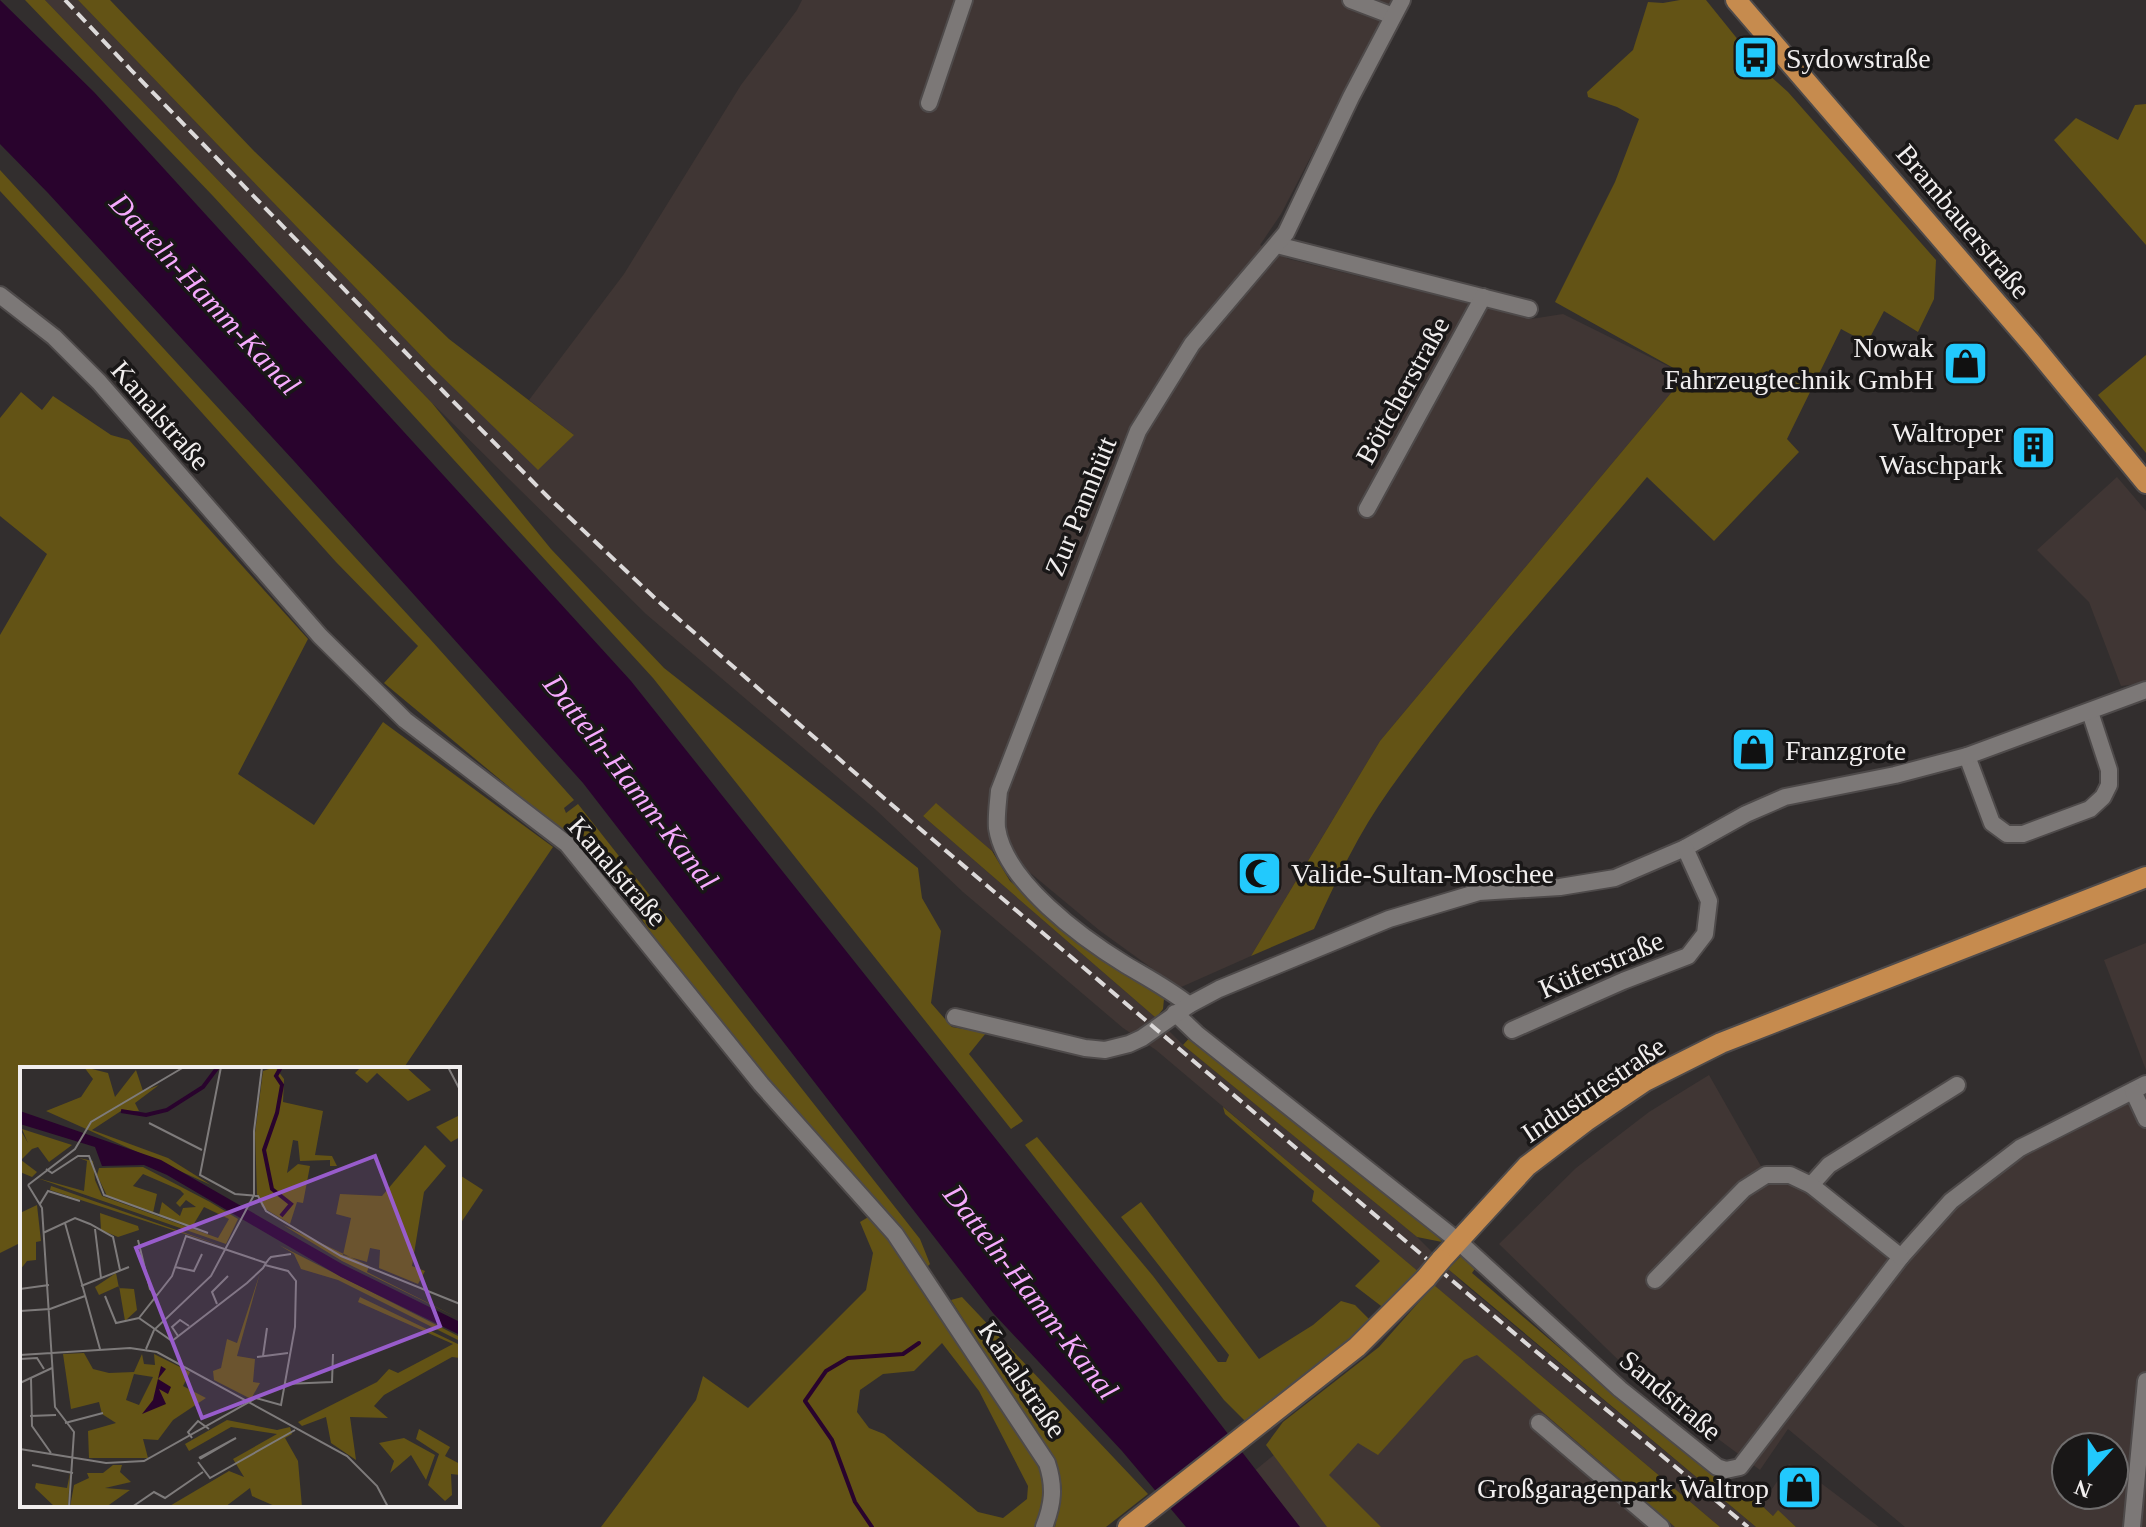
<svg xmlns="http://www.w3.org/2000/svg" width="2146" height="1527" viewBox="0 0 2146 1527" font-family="Georgia,serif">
  <rect width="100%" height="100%" fill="#322e2e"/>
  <g fill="#403634" fill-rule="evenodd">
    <path d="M45,0h33l352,365 144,70 -45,-35 95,-126 117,-189 56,-75 5,-10h590l-111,214 -21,31 29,14 242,60 32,-5 123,61 -306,366 -129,215 -72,32 -80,-58 -77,-64 -30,-15 -56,-47 -13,12 233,202 27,27 234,192 46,46 293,244h-36l-564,-477 -33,-22 -160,-136 -88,-83 -229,-195 -214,-211z"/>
    <path d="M2117,477l29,34v172l-25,3 -32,-84 -52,-52z"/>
    <path d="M2146,943v127l-42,-110z"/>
    <path d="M1709,1075l57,100h24l111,81 119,-108 126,-59v438h-241l-117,-98 -28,41 -120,-89 -141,-137 77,-76 73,-56zM2066,1447h48v48h-48z"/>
    <path d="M1445,1315l251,212h-510z"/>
    <path d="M1789,1464l16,7 74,56h-83l-18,-16 -5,5 -12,-11z"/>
  </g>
  <g fill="#635315" fill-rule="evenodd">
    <path d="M25,0h20l387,403 119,146 113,119 254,200 4,30 19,33 -10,72 21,24 34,6 -17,21 54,67 -12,8 -358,-451 -440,-482z"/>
    <path d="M78,0h32l143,150 196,189 125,96 -36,35 -108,-105z"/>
    <path d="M1680,0h26l54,67 28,25 148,168 -2,39 -16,33 -34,-21 -17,32 -26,-14 -54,110 12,13 -85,89 -67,-64c-86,103 -179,202 -257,312 -31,43 -54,92 -76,140l-63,27 129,-215 306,-366 -131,-73 60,-120 24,-63 -22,-12 -29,-10 -1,-5 46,-42 15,-48 15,1z"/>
    <path d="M2146,104v141l-92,-105 22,-22 42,22 17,-35z"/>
    <path d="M0,170l430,469 144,161 -10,8 2,5 12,-9 342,435 10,25 -3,3 -58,-75 -162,-183 -60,-82 -50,-75 -7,3 -21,-21 -30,-22 -155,-129 34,-37 -82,-84 -247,-275 -89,-96z"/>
    <path d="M2146,355v98l-48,-58z"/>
    <path d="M21,392l21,18 11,-14 58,39 18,5 179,199 -70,135 76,51 69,-103 170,125 -150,222h-381v173l-22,11v-618l47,-81 -47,-38v-98z"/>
    <path d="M936,803l56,48 18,30 73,64 75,45 6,9 -1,10 -7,9 -233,-202z"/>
    <path d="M1192,1035l237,190 13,17 -25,-5 -234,-192z"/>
    <path d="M1223,1107l197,166 -35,36 -30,-23 25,-25 -68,-60 2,-10 -89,-77z"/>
    <path d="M1037,1137l116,139 65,86h8l3,-7 -108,-138 20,-15 118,157 54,-34 28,-24 14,4 15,15 -31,28 -94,73 -21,-21 -199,-255z"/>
    <path d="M458,1174l25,16 -25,37z"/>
    <path d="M870,1216l30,33 139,215 6,23 -9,40h-435l95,-127 7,-24 45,32 118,-118 7,-37 -13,-31zM942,1343l37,48 49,95 -1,13 -24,19 -25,-6 -94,-78 -15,-6 -12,-16 3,-22 23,-16 31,-3z"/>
    <path d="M1461,1256l16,10 -5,7 155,133 97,75 22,10 27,25 5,-6 18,17h-40l-308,-258z"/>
    <path d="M1434,1285l286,242h-45l-198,-172 -13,5 -86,95 -20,-12 -29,32 52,52h-54l-61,-82 17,-23 96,-75z"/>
    <path d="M962,1297l186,197 -42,33h-51l7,-38 -4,-21 -107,-168z"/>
  </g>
  <path fill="#29032d" d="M0,0l94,92 537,589 505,634 164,212h-114l-64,-76 -129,-138 -410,-530 -289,-322 -246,-268 -48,-49z"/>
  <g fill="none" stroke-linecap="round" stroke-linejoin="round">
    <path stroke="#29032d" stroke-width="4" d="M872,1527l-17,-25 -23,-62 -27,-39 21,-30 22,-13 55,-4 16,-11"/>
    <defs>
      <g id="minor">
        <path d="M1351,0l42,16"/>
        <path d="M929,103l35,-103"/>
        <path d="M1277,245l252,64"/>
        <path d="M0,295l54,42 45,45 221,254 85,84 162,124 194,240 134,150 152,229c8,24 6,41 -3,64"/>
        <path d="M1367,509l116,-212"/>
        <path d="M1967,756l25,67 15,11h16l67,-25 13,-12 6,-12v-15l-19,-58"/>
        <path d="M1189,1005c-20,-16 -41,-27 -63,-40 -44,-27 -121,-83 -129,-137 -1,-12 1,-25 2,-37l139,-360 54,-87 94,-111 65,-136 51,-97"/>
        <path d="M1175,1013l22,21 261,207 162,148 97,78 9,3 14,-3 161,-210 50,-56 69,-53 126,-64"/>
        <path d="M955,1017l130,31 20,2 24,-6 13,-6 47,-33 30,-16 170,-70 90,-27 81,-5 55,-9 70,-30 61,-34 39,-17 110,-22 72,-19 179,-66"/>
        <path d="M1512,1030l111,-49 65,-25 17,-22 4,-33 -24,-53"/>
        <path d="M2133,1091l13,28"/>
        <path d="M1811,1185l18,-20 128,-80"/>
        <path d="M1655,1280l89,-91 22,-14h24l21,10 90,72"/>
        <path d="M1539,1423l122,104"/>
        <path d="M2132,1527l14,-146"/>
      </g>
      <g id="major">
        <path d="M1736,0l296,344 114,139"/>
        <path d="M1441,1260l86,-94 59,-45 59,-40 76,-38 425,-166"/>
        <path d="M1128,1527l229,-180 69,-69"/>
      </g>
    </defs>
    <use href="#minor" stroke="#4e4a4a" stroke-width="20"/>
    <use href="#major" stroke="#4e4a4a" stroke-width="24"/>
    <use href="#minor" stroke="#7c7877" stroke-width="16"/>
    <use href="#major" stroke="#c68b4e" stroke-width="20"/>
    <path stroke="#dcd9d9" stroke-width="4" stroke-dasharray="12 6" stroke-linecap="butt" d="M65,0l66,70 313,322 105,106 109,103 227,198 636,540 227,188"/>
    <defs>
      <path id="major-bridge" d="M1426,1278l15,-18"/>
    </defs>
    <use href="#major-bridge" stroke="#4e4a4a" stroke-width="24" stroke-linecap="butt"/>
    <use href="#major-bridge" stroke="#c68b4e" stroke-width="20"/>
  </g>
  <defs>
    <symbol id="bus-square" viewBox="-11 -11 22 22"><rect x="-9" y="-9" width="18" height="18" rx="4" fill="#22c9fd" stroke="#191717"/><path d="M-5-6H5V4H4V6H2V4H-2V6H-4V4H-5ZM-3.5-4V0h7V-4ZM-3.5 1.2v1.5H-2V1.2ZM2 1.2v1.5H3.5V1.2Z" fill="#111"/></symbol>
    <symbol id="shop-square" viewBox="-11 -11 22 22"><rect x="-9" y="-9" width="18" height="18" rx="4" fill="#22c9fd" stroke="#191717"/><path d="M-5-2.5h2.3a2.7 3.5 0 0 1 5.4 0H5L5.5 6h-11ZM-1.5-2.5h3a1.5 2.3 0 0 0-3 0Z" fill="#111"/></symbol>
    <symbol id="building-square" viewBox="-11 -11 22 22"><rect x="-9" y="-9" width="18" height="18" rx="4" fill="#22c9fd" stroke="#191717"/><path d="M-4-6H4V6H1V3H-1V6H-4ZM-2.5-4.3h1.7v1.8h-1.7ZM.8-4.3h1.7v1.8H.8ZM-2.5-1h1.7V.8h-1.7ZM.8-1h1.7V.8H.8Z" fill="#111"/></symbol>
    <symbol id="mosque-square" viewBox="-11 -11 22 22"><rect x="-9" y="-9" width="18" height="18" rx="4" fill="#22c9fd" stroke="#191717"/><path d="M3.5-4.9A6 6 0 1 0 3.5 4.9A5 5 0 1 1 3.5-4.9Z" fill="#111"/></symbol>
  </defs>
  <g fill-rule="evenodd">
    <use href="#bus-square" x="1730" y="32" width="51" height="51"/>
    <use href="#shop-square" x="1940" y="338" width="51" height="51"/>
    <use href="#building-square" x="2008" y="422" width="51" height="51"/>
    <use href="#shop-square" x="1728" y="724" width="51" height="51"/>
    <use href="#mosque-square" x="1234" y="848" width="51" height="51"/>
    <use href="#shop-square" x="1774" y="1462" width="51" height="51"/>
  </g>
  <g text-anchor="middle" stroke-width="7" stroke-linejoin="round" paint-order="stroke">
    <g font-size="28" fill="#f1eeee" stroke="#191717" text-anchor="start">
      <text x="1786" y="68">Sydowstraße</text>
      <text x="1934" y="357" text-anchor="end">Nowak<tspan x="1934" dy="32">Fahrzeugtechnik GmbH</tspan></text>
      <text x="2003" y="442" text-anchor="end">Waltroper<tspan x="2003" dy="32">Waschpark</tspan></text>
      <text x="1785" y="760">Franzgrote</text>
      <text x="1291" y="883">Valide-Sultan-Moschee</text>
      <text x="1769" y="1498" text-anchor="end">Großgaragenpark Waltrop</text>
    </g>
    <g font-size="28" fill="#f1eeee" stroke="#191717">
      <text transform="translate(1964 221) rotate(50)" y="10">Brambauerstraße</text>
      <text transform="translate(1402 390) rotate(-61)" y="10">Böttcherstraße</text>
      <text transform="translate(161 415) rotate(49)" y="10">Kanalstraße</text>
      <text transform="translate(1080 506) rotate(-68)" y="10">Zur Pannhütt</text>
      <text transform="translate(618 871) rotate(49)" y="10">Kanalstraße</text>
      <text transform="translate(1601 964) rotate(-23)" y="10">Küferstraße</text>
      <text transform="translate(1593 1089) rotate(-34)" y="10">Industriestraße</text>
      <text transform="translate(1023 1379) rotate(56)" y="10">Kanalstraße</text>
      <text transform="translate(1671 1395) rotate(40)" y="10">Sandstraße</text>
    </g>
    <g font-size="30" font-style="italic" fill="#f6aafd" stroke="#191717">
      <text transform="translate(205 294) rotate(47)" y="10">Datteln-Hamm-Kanal</text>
      <text transform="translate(631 782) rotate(52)" y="10">Datteln-Hamm-Kanal</text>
      <text transform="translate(1031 1292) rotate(52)" y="10">Datteln-Hamm-Kanal</text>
    </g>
  </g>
  <g transform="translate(20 1067)">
    <rect width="440" height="440" fill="#322e2e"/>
    <path d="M64,0l24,6 7,24 21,-27 7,21 16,-6 -24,18 4,8h-18l-29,19 76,28 43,27 -165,-74 35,-14 12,-18zM255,0l9,12 -1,23 40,9 -8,44 17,1 5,10h-7v-6l-30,1 -2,-20 -5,-1 -6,33 11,-9 12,2 -7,37 -6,-1 -7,22 -28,-17 -5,-13 -2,-61 8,-62zM341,0h45l25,23 -23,11 -31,-28 -10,10 -12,-10zM438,49l2,21 -9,5 -15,-15zM0,62l8,14 -6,-14 50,16 -23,17 -11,-15 -6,2 -11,11 16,12 -5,5 -12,-5zM405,78l21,21 -22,26 -12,74 13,5 -7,13 -39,-16 1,-18 -10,-2 -3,14 -24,-7 8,-37 -15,-4 4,-20 42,2zM59,91l14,3 2,19 7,16 116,42 11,-19 -25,-12 -12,20 -33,-12 3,-13 18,14 3,-8 13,-1 -10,-7 -6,7 -4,-4 8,-9 -4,-4 -37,-16 -10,12 24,8 -4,19 -46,-17 -10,-21 2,-7 44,-1 67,35 28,17 -12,25 -189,-66 47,13 3,-30zM31,119l174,61 -175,-57zM17,138l4,36 -5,1v18l-9,1 -7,9v-57zM80,146l38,13 1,4 -21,7 -17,-7zM263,158l86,41 -2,6 93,47 -118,-58zM259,178l181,92v4l-122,-61 -37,-11 -7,-15zM96,206l3,15 15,1 3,21 -12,11 -6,-35 -20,9 -4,-8zM240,206l-23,83 18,3 -2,23 7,1 -9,16 -37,-19 -1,-9 8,-3 6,-29 10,4zM340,230l100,48v13l-8,-1 -68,38 -10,11 14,12 -38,-1 6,43 -25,-17 -5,-26 -24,9 -4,-4 79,-40 12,-13 9,4 55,-29 -95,-42zM64,286l9,16 16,4 25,-1 8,-18 2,10 11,1 -1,-11 36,18 -7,14 23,12 -33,22 -15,20 -15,-1 5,19h-59l-1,-27 28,-8 -14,-9 -3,-12 -28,7 -8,-55zM114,307l19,3 -14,28 -13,-5zM207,353l50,10 13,-3 2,7 -7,4 13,23 4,46h-25l-25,-11 -2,-8 -25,19h-57l61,-36 15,6 -11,-18 44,-25 -46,-7 -42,24 -4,-7zM399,362l31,18 -5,9 15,8v11l-9,-1 1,21 -7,6 -17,-16 11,-31 -23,-15zM384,371l31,17 -9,25 -15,-25 -21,18 4,-12 -15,-18zM93,398h9l-2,7 11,10 -26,6 25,2 -24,17h-36l4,-22 15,-7 -2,-5h16zM50,406l-2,34h-13l-20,-19 1,-5 31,5z" fill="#635315" fill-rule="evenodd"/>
    <path d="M0,44l141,49 181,104 118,58v13l-119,-58 -174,-102 -23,-10 -42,1 -7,-19 -75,-23zM141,299l5,3 -8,10 13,8 -3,7 -9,-5 7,15 -24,10 11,-14z" fill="#29032d"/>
    <path fill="none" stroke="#29032d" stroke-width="4" d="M101,44l25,4 21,-5 36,-23 15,-20M261,149l10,-12 -19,-15 -8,-39 13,-37 5,-28 -6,-9 5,-9"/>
    <path fill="none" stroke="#7e7b7b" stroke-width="2" d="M201,0l-21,108 35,19 23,2 8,15 75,45 119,48M428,0l12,23M129,56l53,27M26,102l6,4 26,-17h11l15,39 104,38M8,118l14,23 13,199 19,25 -5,75M8,118l47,-36 16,-27 93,-55M20,137l8,-13 32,10M45,156l35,126M75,162l6,49M23,166l32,-15 15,6 23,13 7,33M118,173l12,49 7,7M246,196l-80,-27 -14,40 -33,42 33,23 75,-58 16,-15 3,-5 3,-4 2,-2 20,-3M155,200l19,4 8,-17M61,219l48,-19M0,222l29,-4M85,229l11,27 23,-5M197,237l-5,-12 16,-16M0,244l30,-2 35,-13M158,269l-6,-9 8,-7 9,6M126,282l8,-19 57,-54 43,-81v-64l8,-64M0,288l110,-7 27,4 190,104 30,30 11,21M243,289l4,-28M237,290l31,-4M0,292l17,-1 7,11M11,311l1,48 19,27M0,316l32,-15M265,317l47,-2 1,-28M10,349l26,-1M45,356l38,-10M172,371l-4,-6 10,-11 11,8M0,382l86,14 38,-2 112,-63 25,7 14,-78 1,-46 -8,-10 -23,-6M179,391l37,-20 -36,21M178,395l12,16 85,-48M12,398l41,8M112,440l22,-15 11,6 38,-26"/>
    <path fill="#985ccb" fill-opacity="0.15" stroke="#985ccb" stroke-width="4" d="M355,89l65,170 -238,92 -66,-170z"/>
    <rect width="440" height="440" fill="none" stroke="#f1eeee" stroke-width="4"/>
  </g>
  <g transform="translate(2090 1471) rotate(201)"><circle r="38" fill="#191717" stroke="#6f6d6d" stroke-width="2"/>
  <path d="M0-6L14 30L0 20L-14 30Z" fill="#22c9fd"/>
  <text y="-12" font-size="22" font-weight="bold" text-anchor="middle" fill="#f1eeee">N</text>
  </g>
</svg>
